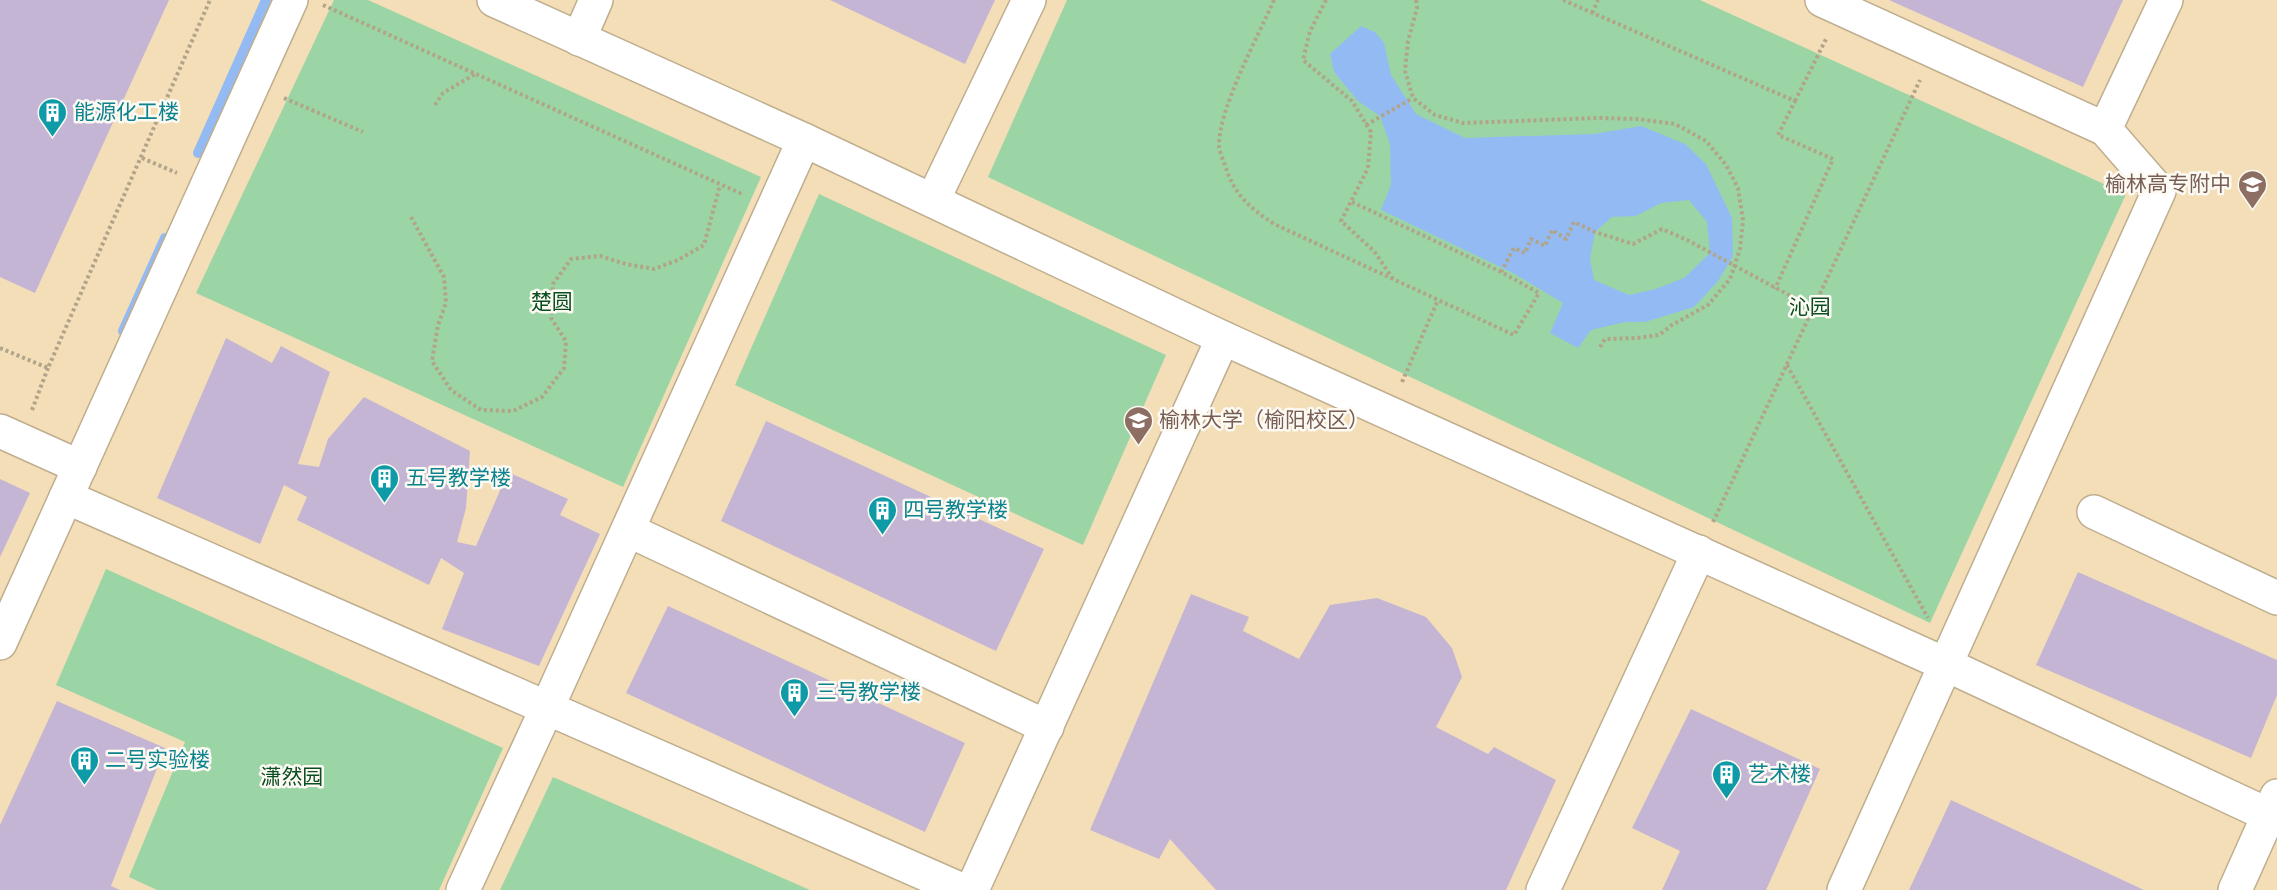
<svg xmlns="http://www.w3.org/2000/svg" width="2277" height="890" viewBox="0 0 2277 890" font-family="'Public Sans','Noto Sans SC',sans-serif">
  <rect width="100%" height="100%" fill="#fcebca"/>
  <rect fill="#f3deb7" x="0" y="0" width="2277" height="890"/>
  <g fill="#9bd5a5">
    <path d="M334,0h34l393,177 -138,310 -427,-194z"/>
    <path d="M1067,0h633l426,194 -196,429 -942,-446z"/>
    <path d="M819,194l347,161 -83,190 -348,-160z"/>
    <path d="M106,569l397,179 -64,142h-282l-28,-13 56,-135 -129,-57z"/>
    <path d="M553,777l257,113h-310z"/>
  </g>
  <path fill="#94baf3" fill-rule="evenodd" d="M1361,26l14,6 9,11 7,32 25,39 49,24 129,-4 47,-8 44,18 21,20 26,54 1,38 -15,25 -24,26 -49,15h-20l-34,8 -13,18 -28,-15 13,-30 -50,-30 -132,-63 10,-25 -1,-41 -10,-28 -22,-15 -24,-29 -4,-18zM1689,200l18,22 3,31 -26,25 -28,11 -27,6 -35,-15 -4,-21 5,-27 17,-15 24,-1 25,-13z"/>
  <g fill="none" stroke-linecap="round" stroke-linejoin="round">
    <g stroke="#94baf3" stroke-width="10">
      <path d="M198,153l68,-153"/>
      <path d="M123,331l42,-93"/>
    </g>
  </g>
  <g fill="#c5b5d4">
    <path d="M0,0h169l-134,293 -35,-16z"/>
    <path d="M830,0h165l-30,64z"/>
    <path d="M1889,0h234l-40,87z"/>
    <path d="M226,338l46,25 9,-17 49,26 -32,92 21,3 9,-28 36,-42 106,54 -4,57 -9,34 19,4 32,-74 60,27 -8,16 40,19 -61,132 -97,-37 22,-56 -23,-15 -12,27 -132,-65 10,-23 -23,-12 -24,59 -103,-46z"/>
    <path d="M766,421l278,128 -48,102 -275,-130z"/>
    <path d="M0,479l30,14 -30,64z"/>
    <path d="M2078,572l199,88v35l-26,63 -215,-93z"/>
    <path d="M1191,594l58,23 -6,14 56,28 31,-54 47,-7 49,19 26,31 10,29 -26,50 52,27 6,-7 62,33 -50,110h-290l-46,-51 -11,20 -69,-29z"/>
    <path d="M668,606l297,137 -40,89 -299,-139z"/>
    <path d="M57,701l108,47 -54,138 9,4h-120v-65z"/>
    <path d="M1691,709l129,60 -54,121h-104l18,-39 -48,-23z"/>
    <path d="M1951,800l193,90h-235z"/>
  </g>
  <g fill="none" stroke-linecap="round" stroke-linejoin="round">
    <defs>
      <g id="minor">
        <path d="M494,0l310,140 419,198 724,327 330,154"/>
        <path d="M1822,0l283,129"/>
        <path d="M579,39l17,-39"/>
        <path d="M933,200l96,-200"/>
        <path d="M0,431l80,36"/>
        <path d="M66,497l896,393"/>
        <path d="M2094,512l183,86"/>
        <path d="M628,530l419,197"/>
        <path d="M0,643l291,-643"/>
        <path d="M463,890l84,-182 257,-568"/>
        <path d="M972,890l251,-552"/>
        <path d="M1543,890l156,-338"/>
        <path d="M1844,890l315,-699 -54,-62 61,-129"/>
        <path d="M2235,890l42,-94"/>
      </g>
    </defs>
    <use href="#minor" stroke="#bfae8f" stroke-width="36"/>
    <g stroke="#b0a48a" stroke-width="4" stroke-dasharray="3 3" stroke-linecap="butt">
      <path d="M1274,0c-16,37 -56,109 -55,147 1,6 4,13 6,18 9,30 24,42 49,59l240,111 25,-42 -38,-21 -149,-70"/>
      <path d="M1326,0l-16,31 -7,29 49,41 19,31 -3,36 -27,53 33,30 19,28"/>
      <path d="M1416,0l1,8 -9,33 -3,30 8,27 22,17 28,8 135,-5 40,1 37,5 31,17 20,24 12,23 5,32 -3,29 -10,30 -22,26 -36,20 -13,10 -22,3 -32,1 -5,8"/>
      <path d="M1563,0l232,101 -17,34 55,24 -58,130"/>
      <path d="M323,5l419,189"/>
      <path d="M1592,13l6,-13"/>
      <path d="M284,98l79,34"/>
      <path d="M1795,101l32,-64"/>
      <path d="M435,105l8,-12 32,-19"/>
      <path d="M1366,125l47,-27"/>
      <path d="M142,158l35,15"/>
      <path d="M411,217l33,60 2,26 -8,22 -6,36 19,29 30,20 32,1 29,-14 22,-29 2,-27 -15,-23 2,-34 18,-25 29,-3 26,8 28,5 24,-9 26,-15 16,-60"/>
      <path d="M1501,272l13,-24 11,5 6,-14 14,7 7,-16 14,9 8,-17 21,10 38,12 29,-15 25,11 126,68"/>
      <path d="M0,348l48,20 162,-368"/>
      <path d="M1787,365l141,253"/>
      <path d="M1402,382l36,-82"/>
      <path d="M32,410l16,-42"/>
      <path d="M1713,522l207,-442"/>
    </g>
    <use href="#minor" stroke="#fff" stroke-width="33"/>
  </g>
  <defs>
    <symbol id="building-pin" viewBox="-11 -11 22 30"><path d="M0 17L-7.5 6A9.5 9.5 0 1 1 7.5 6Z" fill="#0f9aa8" stroke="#fdfaf3"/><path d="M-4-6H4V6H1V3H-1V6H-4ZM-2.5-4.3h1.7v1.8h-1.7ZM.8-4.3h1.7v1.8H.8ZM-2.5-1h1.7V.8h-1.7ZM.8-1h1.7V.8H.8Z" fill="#fff"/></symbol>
    <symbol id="school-pin" viewBox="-11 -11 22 30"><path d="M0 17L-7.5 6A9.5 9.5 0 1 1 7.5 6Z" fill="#8d6e63" stroke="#fdfaf3"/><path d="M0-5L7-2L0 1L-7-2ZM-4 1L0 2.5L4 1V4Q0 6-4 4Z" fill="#fff"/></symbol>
    <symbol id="university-pin" viewBox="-11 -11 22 30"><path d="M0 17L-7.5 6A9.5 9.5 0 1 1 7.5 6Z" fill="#8d6e63" stroke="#fdfaf3"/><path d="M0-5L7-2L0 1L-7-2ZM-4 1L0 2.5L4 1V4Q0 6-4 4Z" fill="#fff"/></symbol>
  </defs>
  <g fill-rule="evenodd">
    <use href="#building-pin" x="36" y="96" width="33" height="45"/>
    <use href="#school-pin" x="2236" y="168" width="33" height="45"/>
    <use href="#university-pin" x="1122" y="404" width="33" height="45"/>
    <use href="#building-pin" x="368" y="462" width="33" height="45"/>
    <use href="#building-pin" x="866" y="494" width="33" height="45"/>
    <use href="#building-pin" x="778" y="676" width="33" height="45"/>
    <use href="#building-pin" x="68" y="744" width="33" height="45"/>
    <use href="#building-pin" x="1710" y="758" width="33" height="45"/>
  </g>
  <g text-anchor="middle" stroke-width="5" stroke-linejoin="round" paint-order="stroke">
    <g font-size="21" fill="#0d838f" stroke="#fdfaf3" text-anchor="start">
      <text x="74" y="119">能源化工楼</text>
      <text x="406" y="485">五号教学楼</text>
      <text x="903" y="517">四号教学楼</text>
      <text x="816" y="699">三号教学楼</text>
      <text x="105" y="767">二号实验楼</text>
      <text x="1748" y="781">艺术楼</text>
    </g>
    <g font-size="21" fill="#785e54" stroke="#fdfaf3" text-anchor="end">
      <text x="2231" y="191">榆林高专附中</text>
      <text x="1159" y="427" text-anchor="start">榆林大学（榆阳校区）</text>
    </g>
    <g font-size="21" fill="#0a4d21" stroke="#fdfaf3">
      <text x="552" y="309">楚圆</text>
      <text x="1810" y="314">沁园</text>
      <text x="292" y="784">潇然园</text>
    </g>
  </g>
</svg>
